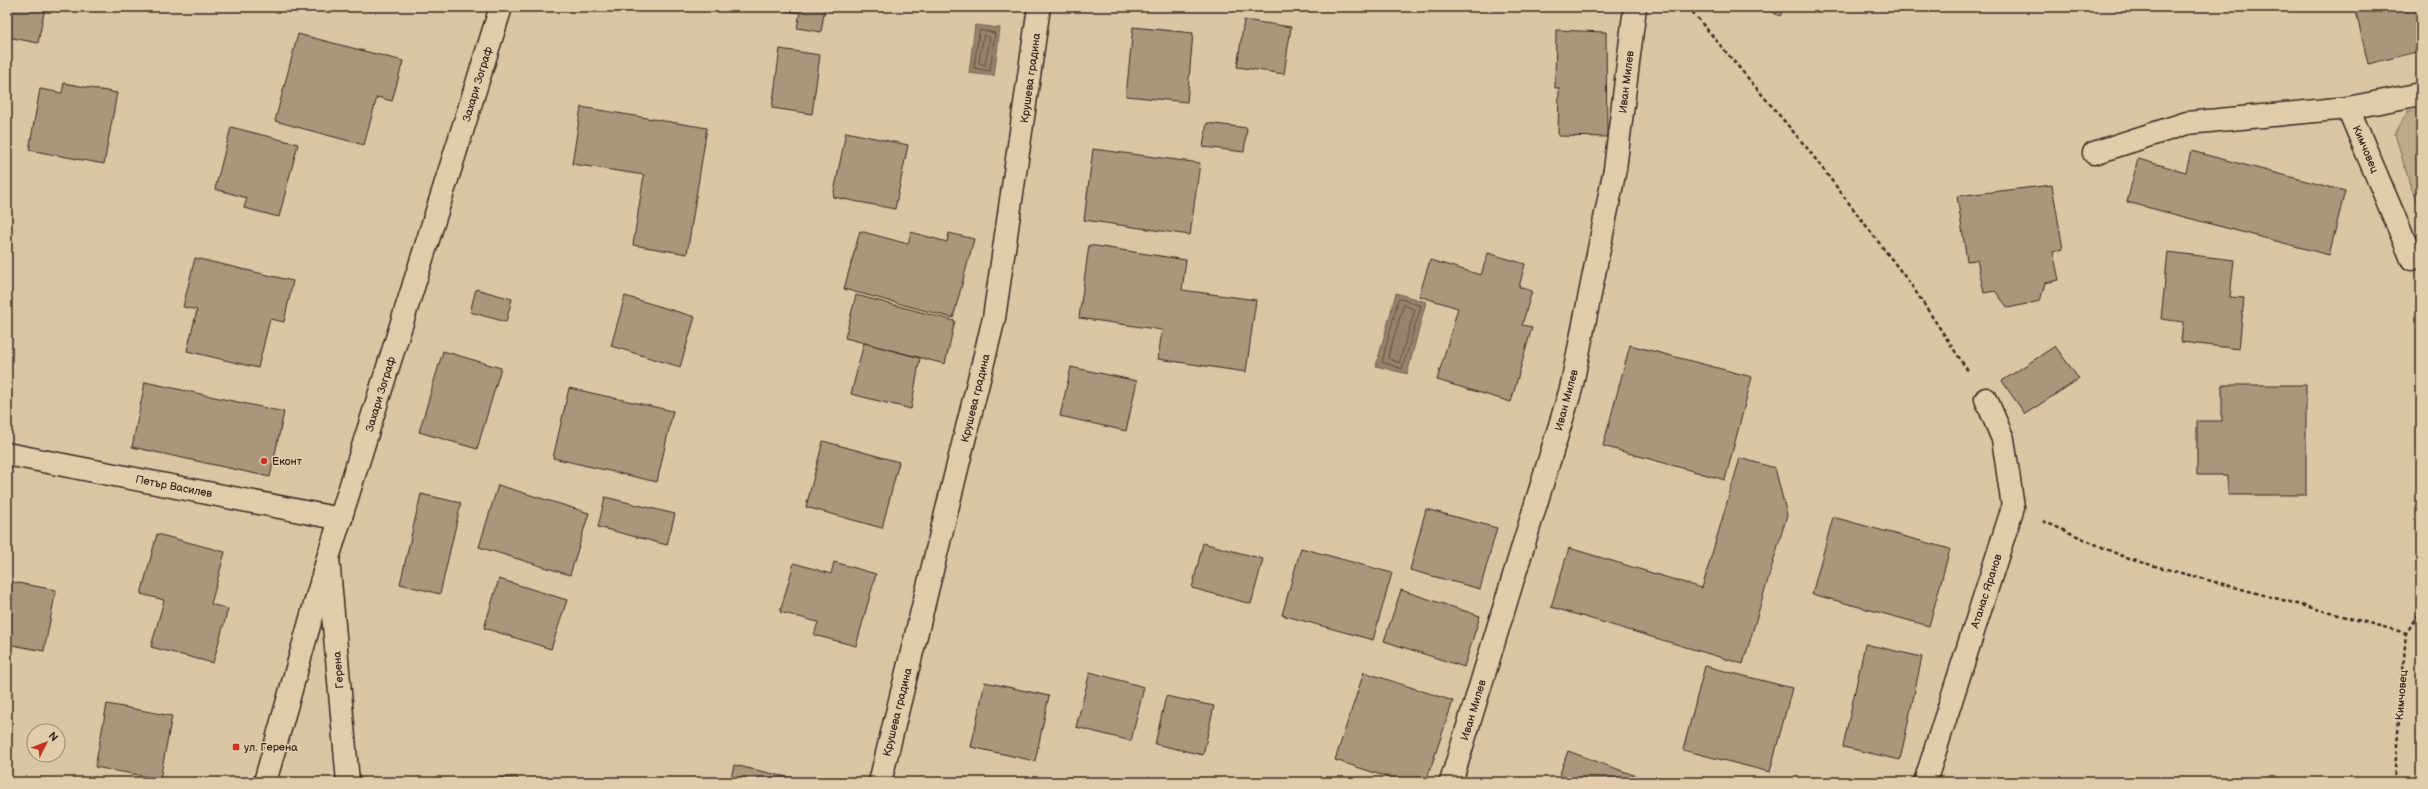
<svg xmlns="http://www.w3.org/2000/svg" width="2428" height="789" viewBox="0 0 2428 789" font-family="'Balsamiq Sans',sans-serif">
  <rect width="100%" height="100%" fill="#dac6a5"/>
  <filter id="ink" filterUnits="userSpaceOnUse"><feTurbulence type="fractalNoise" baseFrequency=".025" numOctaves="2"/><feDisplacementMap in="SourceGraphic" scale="8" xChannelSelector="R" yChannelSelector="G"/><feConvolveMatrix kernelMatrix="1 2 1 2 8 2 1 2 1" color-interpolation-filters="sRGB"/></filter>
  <g filter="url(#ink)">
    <path fill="#bda98c" stroke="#7c6a55" d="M2421,109v99l-11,-23 -15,-51 13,-23z"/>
    <g fill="#97836c" stroke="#725f4d">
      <path d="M975,25l25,3 -6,48 -25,-3z"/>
      <path d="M1396,293l30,9 -19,72 -31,-8z"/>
    </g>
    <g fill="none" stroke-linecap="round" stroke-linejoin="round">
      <g stroke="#604e3d" stroke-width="1">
        <path d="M980,30l15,3 -5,38 -16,-3z"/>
        <path d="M984,35l6,3 -5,27 -6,-2z"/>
        <path d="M1401,299l20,7 -19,63 -20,-7 16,-62z"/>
        <path d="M1404,305l11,5 -16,53 -11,-5z"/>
      </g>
    </g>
    <g fill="#a9967c" stroke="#3b2a1e">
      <path d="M7,7h38l-7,36 -31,-6z"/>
      <path d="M775,7h50l-4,25 -24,-4 3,-15 -25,-4z"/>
      <path d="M1761,7h24l-5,9z"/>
      <path d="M2355,7h66v44l-53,13z"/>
      <path d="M1244,20l47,7 -7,47 -47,-7z"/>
      <path d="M1133,27l60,6 -6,69 -61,-6z"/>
      <path d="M1556,30l50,2 1,105 -49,-1 1,-48h-4z"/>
      <path d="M298,34l105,27 -11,40 -15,-4 -13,48 -89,-24z"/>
      <path d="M780,49l40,6 -8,59 -40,-6z"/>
      <path d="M64,83l53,10 -13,71 -75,-14 11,-61 22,4z"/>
      <path d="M581,107l126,21 -20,126 -54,-9 11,-70 -72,-11z"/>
      <path d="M1207,123l40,5 -3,24 -41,-5z"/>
      <path d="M231,127l67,17 -19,73 -35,-9 3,-10 -32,-9z"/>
      <path d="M846,132l62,13 -13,64 -62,-12z"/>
      <path d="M1093,149l107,14 -10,72 -106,-15z"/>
      <path d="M2191,151l154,40 -16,64 -202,-53 11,-43 48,13z"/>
      <path d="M2052,185l11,64 -10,3 6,28 -14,3 -5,18 -32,7 -13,-17 -11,2 -7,-33 -10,1 -10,-65z"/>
      <path d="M860,231l48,13 3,-12 36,10 2,-9 25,6 -21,79 -109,-29z"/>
      <path d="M1089,245l97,15 -4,30 74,10 -10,72 -88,-13 4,-29 -83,-12z"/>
      <path d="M2168,252l66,8 -4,37 14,1 -5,51 -58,-7 2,-20 -22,-3z"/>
      <path d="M1488,253l37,11 -6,23 13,4 -10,34 10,2 -21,75 -74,-22 21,-72 -39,-12 11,-36 51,15z"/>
      <path d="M195,258l98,23 -9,41 -14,-3 -12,49 -71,-17 10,-41 -14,-3z"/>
      <path d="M476,289l36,10 -6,23 -36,-10z"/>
      <path d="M856,295l99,26 -10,43 -100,-26z"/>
      <path d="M625,296l70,21 -15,50 -69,-21z"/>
      <path d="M864,343l56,15 -9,51 -60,-15z"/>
      <path d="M1630,345l122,32 -27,103 -122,-34z"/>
      <path d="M2055,346l24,33 -54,35 -23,-33z"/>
      <path d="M443,351l58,17 -24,81 -58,-17z"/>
      <path d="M1071,367l66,14 -11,50 -66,-15z"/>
      <path d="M145,382l139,30 -14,65 -138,-30z"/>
      <path d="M2222,385h84v110h-78v-20h-31v-54h25z"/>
      <path d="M569,388l104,23 -16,71 -104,-24z"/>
      <path d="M823,441l76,21 -17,66 -76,-21z"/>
      <path d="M1740,458l35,10 12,47 -44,149 -192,-57 18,-59 133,40z"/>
      <path d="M498,485l91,28 -19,62 -91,-28z"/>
      <path d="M421,494l40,9 -21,91 -40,-10z"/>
      <path d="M605,497l70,17 -8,31 -69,-18z"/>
      <path d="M1426,509l71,19 -17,61 -70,-19z"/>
      <path d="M1833,517l117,32 -21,77 -117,-32z"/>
      <path d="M157,534l68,18 -14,52 17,5 -15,54 -62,-16 13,-47 -23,-6z"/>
      <path d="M1203,543l60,16 -12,45 -59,-16z"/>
      <path d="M1301,548l91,25 -19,67 -91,-25z"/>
      <path d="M834,562l42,12 -20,72 -42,-11 4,-13 -38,-10 14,-49 37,11z"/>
      <path d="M499,579l68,21 -16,49 -67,-21z"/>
      <path d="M7,581l49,9 -12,61 -37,-7z"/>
      <path d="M1401,590l79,26 -16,51 -80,-26z"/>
      <path d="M1865,644l57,13 -22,103 -57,-13z"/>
      <path d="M1705,666l87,22 -22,84 -87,-22z"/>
      <path d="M1090,672l54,15 -13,54 -55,-14z"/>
      <path d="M1364,672l89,29 -27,81h-23l-68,-22z"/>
      <path d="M985,682l64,14 -14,65 -64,-14z"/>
      <path d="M1166,696l48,10 -11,49 -48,-11z"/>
      <path d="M107,704l65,12 -12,63 -65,-12z"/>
      <path d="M1568,751l85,31h-96z"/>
      <path d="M734,765l75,17h-79z"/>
      <path d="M517,777l1,5h-82v-1z"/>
    </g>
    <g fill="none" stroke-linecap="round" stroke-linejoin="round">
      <defs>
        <g id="minor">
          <path d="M2348,108l64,151"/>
          <path d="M2094,153l93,-30 161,-15 73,-14"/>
          <path d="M7,454l334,65"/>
          <path d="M328,558l20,224"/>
          <path d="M880,782l114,-464 45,-311"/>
          <path d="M1451,782l120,-393 44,-220 20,-162"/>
          <path d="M1925,782l88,-275 -10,-68 -17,-40"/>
        </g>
        <path id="tertiary" d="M265,782l63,-224 173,-551"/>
      </defs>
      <use href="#minor" stroke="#3b2a1e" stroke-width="25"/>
      <use href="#tertiary" stroke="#3b2a1e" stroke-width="25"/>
      <g stroke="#3b2a1e" stroke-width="2.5" stroke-dasharray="4 3" stroke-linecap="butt">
        <path d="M1688,7l119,141 105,138 56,85"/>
        <path d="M2043,521l86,38 277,74"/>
        <path d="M2394,782l12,-149 15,-21"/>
      </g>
      <use href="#minor" stroke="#e1ccab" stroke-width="22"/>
      <use href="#tertiary" stroke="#e1ccab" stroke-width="22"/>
    </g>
  </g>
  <g fill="#c8321e" stroke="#e1ccab" stroke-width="1.5">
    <circle cx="264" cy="461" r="4"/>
    <rect x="232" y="743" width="8" height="8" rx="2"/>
  </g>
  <g text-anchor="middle" stroke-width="3" stroke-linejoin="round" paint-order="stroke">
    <g font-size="11" fill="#3b2a1e" stroke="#e1ccab">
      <text transform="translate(1030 78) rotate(-82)" y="4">Крушева градина</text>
      <text transform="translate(1626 82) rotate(-83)" y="4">Иван Милев</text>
      <text transform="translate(477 84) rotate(-73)" y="4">Захари Зограф</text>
      <text transform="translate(2366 149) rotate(67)" y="4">Кимчовец</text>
      <text transform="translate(380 394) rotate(-73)" y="4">Захари Зограф</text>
      <text transform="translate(975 398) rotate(-76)" y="4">Крушева градина</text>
      <text transform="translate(1566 400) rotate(-75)" y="4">Иван Милев</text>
      <text transform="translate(174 486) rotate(11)" y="4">Петър Василев</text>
      <text transform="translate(1986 591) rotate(-72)" y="4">Атанас Яранов</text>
      <text transform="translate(338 670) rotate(-95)" y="4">Герена</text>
      <text transform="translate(2401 695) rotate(-85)" y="4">Кимчовец</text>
      <text transform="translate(1473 710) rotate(-73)" y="4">Иван Милев</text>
      <text transform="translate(897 712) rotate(-76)" y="4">Крушева градина</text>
    </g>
    <g font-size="11" fill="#3b2a1e" stroke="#e1ccab" text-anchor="start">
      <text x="272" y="465">Еконт</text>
      <text x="244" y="751">ул. Герена</text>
    </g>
  </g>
  <rect width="2428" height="789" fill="none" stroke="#e1ccab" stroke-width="24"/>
  <rect x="12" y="12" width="2404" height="765" fill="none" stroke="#3b2a1e" stroke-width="1.5" filter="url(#ink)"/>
  <g transform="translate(46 743) rotate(48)"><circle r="19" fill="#e1ccab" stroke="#9f8b73"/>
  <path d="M0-3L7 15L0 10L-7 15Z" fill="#c8321e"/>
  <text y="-6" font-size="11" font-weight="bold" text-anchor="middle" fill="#3b2a1e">N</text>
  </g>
</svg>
